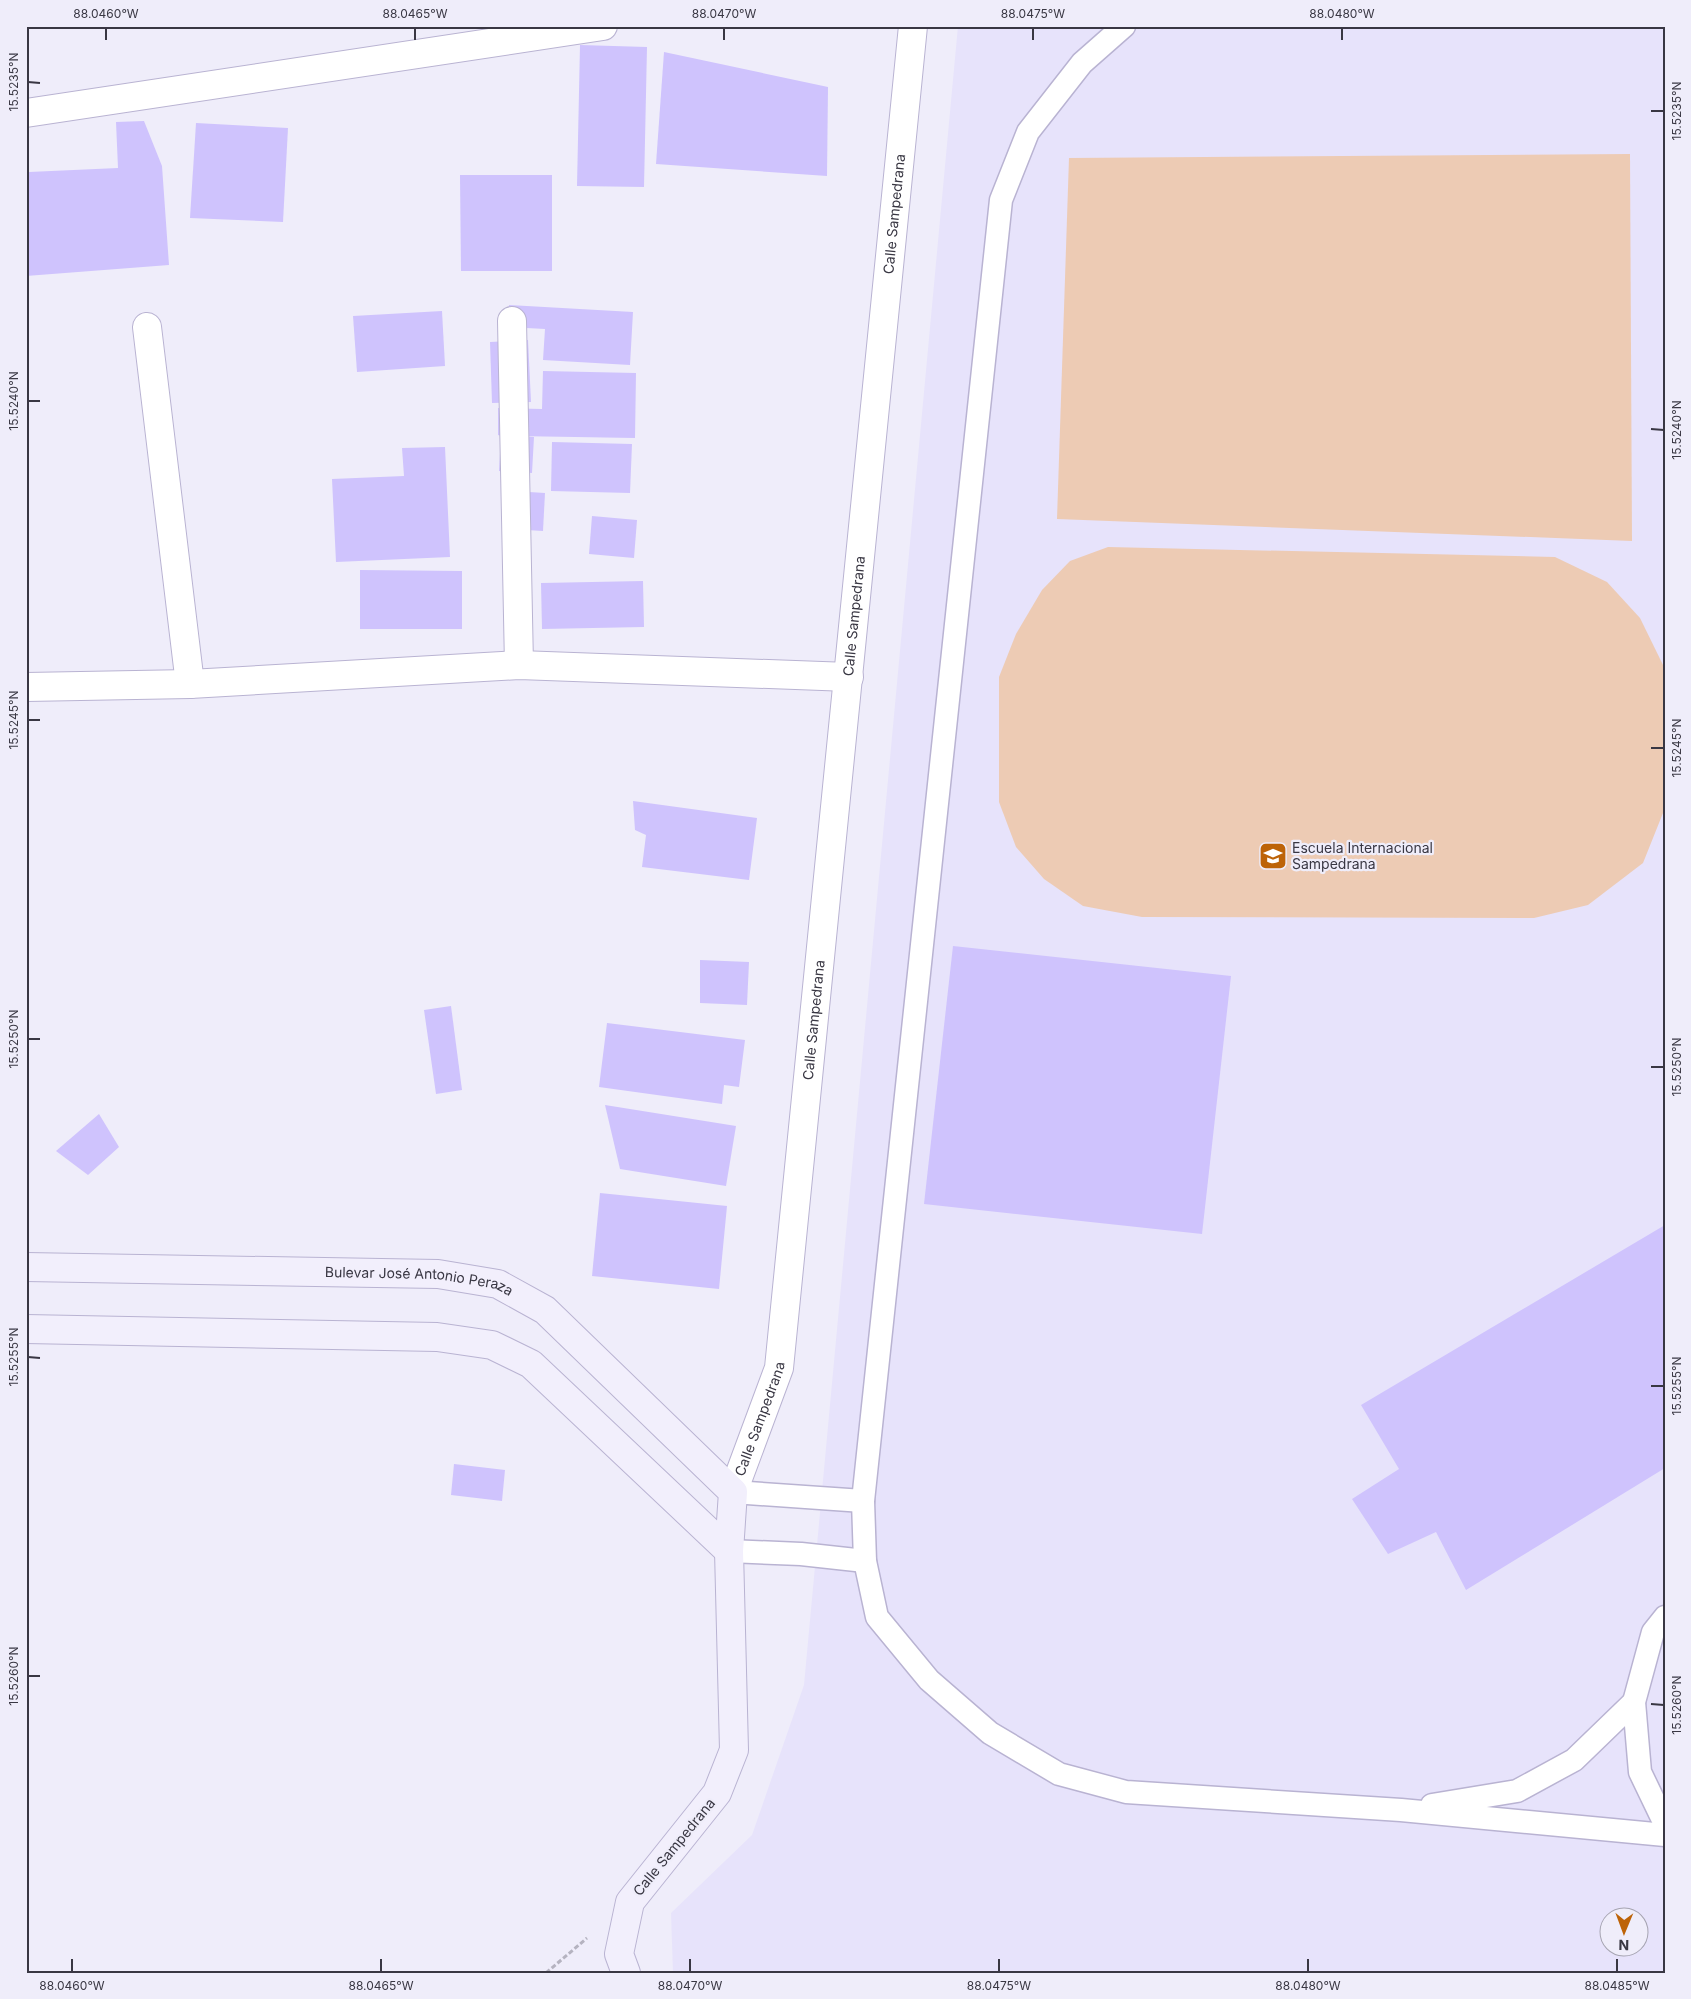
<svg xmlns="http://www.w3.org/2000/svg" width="1691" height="1999" viewBox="0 0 1691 1999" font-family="Inter,sans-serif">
  <rect width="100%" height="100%" fill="#efedfa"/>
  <path fill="#e7e3fb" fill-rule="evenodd" d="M958,26h707v1947h-992l-2,-60 81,-78 52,-150zM1608,1916h30v30h-30z"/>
  <g fill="#edcbb4">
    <path d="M1630,154l2,387 -575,-22 12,-361z"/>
    <path d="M1108,547l447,10 52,25 33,36 24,49 1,137 -2,9 -20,50 -55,42 -54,13 -392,-1 -59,-11 -39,-27 -28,-32 -17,-45v-125l17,-43 26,-44 28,-29z"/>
  </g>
  <g fill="#cfc3fd">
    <path d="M580,45l67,2 -3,140 -67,-1z"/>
    <path d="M664,52l164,35 -1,89 -171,-12z"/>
    <path d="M144,121l18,45 7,99 -143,11v-105l3,1 89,-4 -2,-46z"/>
    <path d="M196,123l92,5 -5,94 -93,-4z"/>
    <path d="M460,175h92v96h-91z"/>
    <path d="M509,305l124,7 -3,53 -87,-5 2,-31 -38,-2z"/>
    <path d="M442,311l3,55 -88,6 -4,-56z"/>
    <path d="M528,340l3,62 -39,1 -2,-61z"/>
    <path d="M543,371l93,2 -1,65 -120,-2 19,1 -2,36 -33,-2 2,-35 -3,-1v-27l44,1z"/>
    <path d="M552,442l80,2 -2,49 -79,-2z"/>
    <path d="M445,447l5,110 -114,5 -4,-83 72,-3 -2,-28z"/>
    <path d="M513,491l32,2 -2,38 -33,-2z"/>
    <path d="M592,516l45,4 -3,38 -45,-4z"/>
    <path d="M360,570l102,1v58h-102z"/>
    <path d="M643,581l1,46 -102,2 -1,-46z"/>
    <path d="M633,801l124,17 -8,62 -107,-13 4,-32 -11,-5z"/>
    <path d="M953,946l278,30 -29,258 -278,-30z"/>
    <path d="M700,960l49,2 -2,43 -47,-2z"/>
    <path d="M451,1006l11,84 -26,4 -12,-84z"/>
    <path d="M607,1023l138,17 -6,47 -15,-2 -2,19 -123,-17z"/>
    <path d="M605,1105l131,21 -10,60 -106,-17z"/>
    <path d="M99,1114l20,33 -31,28 -32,-24z"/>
    <path d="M600,1193l127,13 -8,83 -127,-13z"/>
    <path d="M1665,1225v243l-199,122 -30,-58 -48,22 -36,-55 47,-30 -38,-64z"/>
    <path d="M454,1464l51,6 -3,31 -51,-6z"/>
  </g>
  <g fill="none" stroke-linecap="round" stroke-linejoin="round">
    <defs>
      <g id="lane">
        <path d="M1124,26l-42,37 -54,69 -27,68 -138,1301 2,60 12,56 52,63 61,53 69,41 67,18 275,18 264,25"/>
        <path d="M733,1492l130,9"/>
        <path d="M729,1551l72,3 64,7"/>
        <path d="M1665,1617l-12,15 -19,70 6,70 25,52"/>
        <path d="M1432,1805l85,-14 57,-31 60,-58"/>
      </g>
      <g id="street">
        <path d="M26,113l577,-87"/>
        <path d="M512,321l7,344"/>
        <path d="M147,327l43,357"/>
        <path d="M26,687l164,-3 329,-19 330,12"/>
        <path id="s1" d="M733,1492l46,-124 134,-1342"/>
      </g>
      <g id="secondary">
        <path id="s2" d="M26,1267l412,7 60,10 47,26 188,182 -4,59 5,199 -17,43 -87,109 -11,52 7,19"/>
        <path d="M26,1329l411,8 55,8 39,19 198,187"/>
      </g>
    </defs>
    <use href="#lane" stroke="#b9b3d2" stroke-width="25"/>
    <use href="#street" stroke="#b9b3d2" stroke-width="30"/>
    <use href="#secondary" stroke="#b9b3d2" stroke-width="30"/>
    <path stroke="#b5b3c0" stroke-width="3" stroke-dasharray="5 2.5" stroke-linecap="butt" d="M546,1973l41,-35"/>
    <use href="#lane" stroke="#fff" stroke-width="22"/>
    <use href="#street" stroke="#fff" stroke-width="28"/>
    <use href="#secondary" stroke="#f2effc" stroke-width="28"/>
  </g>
  <path fill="none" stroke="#393743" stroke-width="2" d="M106,40v-12M415,40v-12M724,40v-12M1033,40v-12M1342,40v-12M28,82l12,1M1651,111h13M28,401h12M1651,429l13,1M28,720h12M1651,748h13M28,1039h12M1651,1067h13M28,1357l12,1M1651,1386h13M28,1676h12M1651,1704l13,1M72,1972v-13M381,1972v-13M690,1972v-13M999,1972v-13M1308,1972v-13M1617,1972v-13"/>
  <defs>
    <symbol id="school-square" viewBox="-11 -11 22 22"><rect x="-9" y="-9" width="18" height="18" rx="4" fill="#bd6307" stroke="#efedfa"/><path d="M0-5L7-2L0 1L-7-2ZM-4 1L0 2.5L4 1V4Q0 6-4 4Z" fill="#fff"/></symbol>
  </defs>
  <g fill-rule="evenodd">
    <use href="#school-square" x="1257" y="840" width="32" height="32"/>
  </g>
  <g text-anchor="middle" stroke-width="4.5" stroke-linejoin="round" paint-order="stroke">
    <g font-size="14" fill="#393743" stroke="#efedfa">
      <text dy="5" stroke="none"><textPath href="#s1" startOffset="1292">Calle Sampedrana</textPath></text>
      <text dy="5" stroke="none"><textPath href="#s1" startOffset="888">Calle Sampedrana</textPath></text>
      <text dy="5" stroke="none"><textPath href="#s1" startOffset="482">Calle Sampedrana</textPath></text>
      <text dy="5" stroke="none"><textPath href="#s2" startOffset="394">Bulevar José Antonio Peraza</textPath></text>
      <text dy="5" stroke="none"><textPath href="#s1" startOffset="78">Calle Sampedrana</textPath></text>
      <text transform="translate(674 1847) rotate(-51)" y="5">Calle Sampedrana</text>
    </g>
    <g font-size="14" fill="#393743" stroke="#efedfa" text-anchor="start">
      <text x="1292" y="853">Escuela Internacional<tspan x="1292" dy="16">Sampedrana</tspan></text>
    </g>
  </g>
  <rect width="1691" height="1999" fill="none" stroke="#efedfa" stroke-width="55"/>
  <g transform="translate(1624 1932) rotate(181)"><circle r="24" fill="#efedfa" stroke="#a6a4b1"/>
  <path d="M0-4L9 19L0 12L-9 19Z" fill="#bd6307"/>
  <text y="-8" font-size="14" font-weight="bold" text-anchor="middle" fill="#393743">N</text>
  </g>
  <rect x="28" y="28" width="1636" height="1944" fill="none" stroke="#393743" stroke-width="2"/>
  <g font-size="12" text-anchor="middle" fill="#393743">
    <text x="106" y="18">88.0460°W</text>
    <text x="415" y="18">88.0465°W</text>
    <text x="724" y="18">88.0470°W</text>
    <text x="1033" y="18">88.0475°W</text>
    <text x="1342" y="18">88.0480°W</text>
    <text transform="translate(14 82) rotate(-90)" y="4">15.5235°N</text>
    <text transform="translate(1677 111) rotate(-90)" y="4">15.5235°N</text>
    <text transform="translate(14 401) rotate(-90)" y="4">15.5240°N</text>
    <text transform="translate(1677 430) rotate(-90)" y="4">15.5240°N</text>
    <text transform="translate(14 720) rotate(-90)" y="4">15.5245°N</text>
    <text transform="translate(1677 748) rotate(-90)" y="4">15.5245°N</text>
    <text transform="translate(14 1039) rotate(-90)" y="4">15.5250°N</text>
    <text transform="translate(1677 1067) rotate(-90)" y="4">15.5250°N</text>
    <text transform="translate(14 1357) rotate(-90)" y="4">15.5255°N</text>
    <text transform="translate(1677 1386) rotate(-90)" y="4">15.5255°N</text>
    <text transform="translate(14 1676) rotate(-90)" y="4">15.5260°N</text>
    <text transform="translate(1677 1705) rotate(-90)" y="4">15.5260°N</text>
    <text x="72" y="1990">88.0460°W</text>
    <text x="381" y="1990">88.0465°W</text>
    <text x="690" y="1990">88.0470°W</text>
    <text x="999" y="1990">88.0475°W</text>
    <text x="1308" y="1990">88.0480°W</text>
    <text x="1617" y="1990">88.0485°W</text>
  </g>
</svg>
